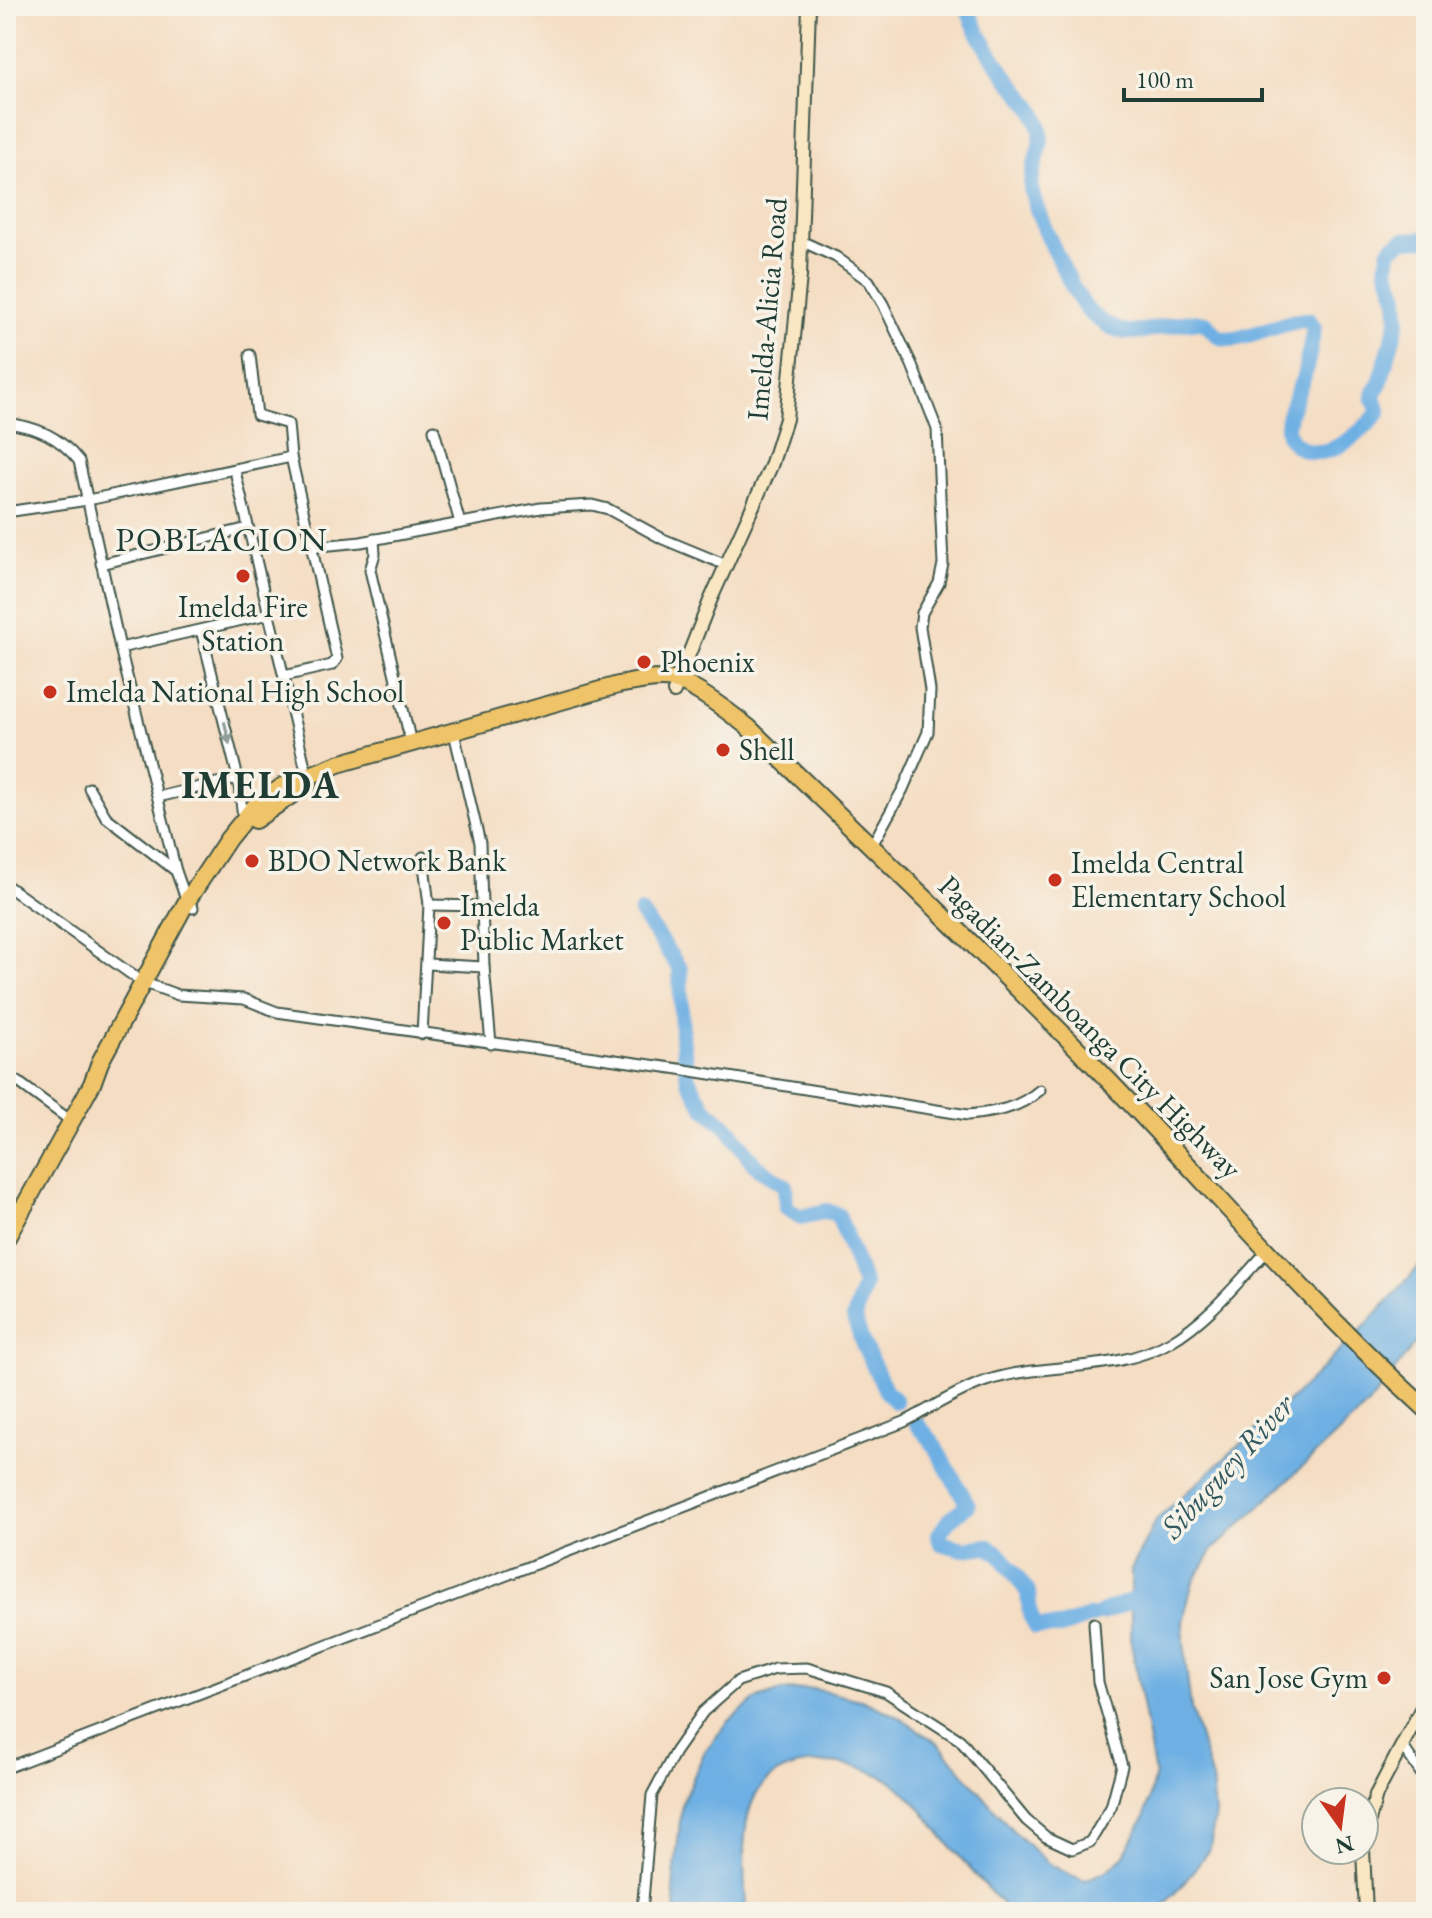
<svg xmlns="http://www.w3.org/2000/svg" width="1432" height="1918" viewBox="0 0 1432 1918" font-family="'EB Garamond',serif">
  <rect width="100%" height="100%" fill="#f7f3e8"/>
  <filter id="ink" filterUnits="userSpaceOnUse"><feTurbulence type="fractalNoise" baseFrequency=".0125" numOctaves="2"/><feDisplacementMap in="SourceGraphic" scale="16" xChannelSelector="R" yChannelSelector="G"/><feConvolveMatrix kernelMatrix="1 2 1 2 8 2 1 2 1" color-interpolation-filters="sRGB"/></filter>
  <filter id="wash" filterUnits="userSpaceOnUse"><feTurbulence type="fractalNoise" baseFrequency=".006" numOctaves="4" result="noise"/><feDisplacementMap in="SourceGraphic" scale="32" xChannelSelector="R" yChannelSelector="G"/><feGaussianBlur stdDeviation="1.8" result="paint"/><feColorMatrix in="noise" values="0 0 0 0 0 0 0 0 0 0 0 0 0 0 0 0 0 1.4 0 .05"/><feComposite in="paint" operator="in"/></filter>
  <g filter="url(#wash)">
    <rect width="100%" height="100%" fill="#f4ddc2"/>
    <path fill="#6eb0e3" stroke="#46768c" stroke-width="2" d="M1426,1259v71l-60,77 -154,144 -20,33 -9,38 2,36 6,50 21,72 3,34 -5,34 -26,35 -27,29h-148c-21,-23 -41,-45 -61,-69 -16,-20 -32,-43 -53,-59 -22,-16 -47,-21 -75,-21 -90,2 -76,84 -74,149h-70l-3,-24 9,-85 23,-52 24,-30 26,-21 27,-9 32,-2 47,11 32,14 45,29 76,89 35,32 21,11 15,5 22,-9 16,-14 22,-41 10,-41 -24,-132v-74l25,-49 139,-125 71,-70z"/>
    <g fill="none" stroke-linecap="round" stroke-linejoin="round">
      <g stroke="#6eb0e3" stroke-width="16">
        <path d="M967,6c7,24 24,49 39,70 12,16 29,29 34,50 5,19 -9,40 -9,60 0,19 45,114 59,127 9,8 25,18 38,19 26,1 51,-14 78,-9 4,5 8,11 14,14 21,9 65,-19 89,-17l5,8c-3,16 -6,32 -10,48 -5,15 -18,37 -17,53 1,15 18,24 32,23 21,-1 47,-24 60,-40l-6,-15 1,-5 6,-9 18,-63 -1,-24 -10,-27 2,-17 3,-5 12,-7 22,-1"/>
        <path d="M641,913l39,56 2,68 6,42 16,28 25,22 25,35 31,22 1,22 15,9 26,-6 11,4 26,70 -10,33 9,26 23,47 9,10"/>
        <path d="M917,1424l14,16 37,65 -19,15 -11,16 3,7 22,6 24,-3 12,7 29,39 2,23 6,12h25l31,-11"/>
        <path d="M1101,1613l50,-20"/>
      </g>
    </g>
  </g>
  <g filter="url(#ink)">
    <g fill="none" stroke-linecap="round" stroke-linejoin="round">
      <defs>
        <g id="street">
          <path d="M801,241l35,16 33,24 14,23 29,61 25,64 6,135 -4,19 -17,30 -2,14 10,63 -2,42 -25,57 -32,58"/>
          <path d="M250,355l7,60 31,9 3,33 46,202 -5,6 -48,11"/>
          <path d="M6,423c31,4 53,13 73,38l41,187 56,223 10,28 7,9"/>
          <path d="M434,430l26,93"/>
          <path d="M235,471l73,308"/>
          <path d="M6,512l82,-12 203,-43"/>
          <path d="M374,539l1,15 -5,16 41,173"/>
          <path d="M310,547l51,-5 180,-34 51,-3 16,4 55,30 63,26"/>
          <path d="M101,564l147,-36"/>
          <path d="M201,630l37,148 5,39"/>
          <path d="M120,648l149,-34"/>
          <path d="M89,788l17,29 70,54"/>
          <path d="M158,797l80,-19"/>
          <path d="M6,885l136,97 36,13 66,4 33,13 402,57 289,46c28,-3 50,-6 72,-25"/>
          <path d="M429,905l55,1"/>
          <path d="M427,964l57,3 -4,-124 -25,-106"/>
          <path d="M484,967l7,77"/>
          <path d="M422,1034l7,-129 -6,-48"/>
          <path d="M6,1073l65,48"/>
          <path d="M6,1200l14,11"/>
          <path d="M1402,1745l24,36"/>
          <path d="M6,1768l898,-346c26,-13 54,-32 82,-41 60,-20 129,-7 184,-39 39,-23 68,-60 98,-92"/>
          <path d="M642,1912l10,-117 23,-43 28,-40 35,-31 37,-12 32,-1 79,24 74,48 66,80 20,17 26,12 18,-7 21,-35 11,-41 -24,-84 -4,-59"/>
        </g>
        <g id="secondary">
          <path d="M674,692l36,-91 61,-135 15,-47 14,-143 9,-270"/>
          <path d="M1364,1839l12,-44 50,-95"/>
          <path d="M1363,1850l3,62"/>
        </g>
        <g id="highway">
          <path d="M255,820l54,-37"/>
          <path d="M6,1239l86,-155 8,-22 87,-161 41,-62 26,-32 29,-21 55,-22 280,-79c18,-3 44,-10 62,-3 22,9 49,30 68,45 121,118 245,234 363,356 104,108 203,225 315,326"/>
        </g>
      </defs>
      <use href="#street" stroke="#3f5549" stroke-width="13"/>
      <use href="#secondary" stroke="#3f5549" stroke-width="16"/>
      <use href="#highway" stroke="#3f5549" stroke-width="20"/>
      <use href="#street" stroke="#fff" stroke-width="9"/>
      <use href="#secondary" stroke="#f9e7c3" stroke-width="12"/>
      <use href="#highway" stroke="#efc469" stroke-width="16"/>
    </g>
    <defs><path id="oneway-solid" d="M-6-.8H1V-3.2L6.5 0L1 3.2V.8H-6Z" transform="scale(2)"/></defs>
    <use fill="#8f9e9a" href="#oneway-solid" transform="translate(227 733) rotate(77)"/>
  </g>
  <g fill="#c8321e" stroke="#f7f3e8" stroke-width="3">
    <circle cx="243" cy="576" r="8"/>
    <circle cx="644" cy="662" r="8"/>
    <circle cx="50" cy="692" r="8"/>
    <circle cx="723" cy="750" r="8"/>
    <circle cx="252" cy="861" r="8"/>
    <circle cx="1055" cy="880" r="8"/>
    <circle cx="444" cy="923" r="8"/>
    <circle cx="1384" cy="1678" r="8"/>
  </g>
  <g text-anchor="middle" stroke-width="7" stroke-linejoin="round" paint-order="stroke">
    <g font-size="30" fill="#1f3d34" stroke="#f7f3e8">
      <text transform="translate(767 309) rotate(-85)" y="10">Imelda-Alicia Road</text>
      <text transform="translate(1090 1027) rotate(45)" y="10">Pagadian-Zamboanga City Highway</text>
    </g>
    <g font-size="30" fill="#1f3d34" stroke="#f7f3e8" text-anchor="start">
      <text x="243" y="617" text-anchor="middle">Imelda Fire<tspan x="243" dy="34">Station</tspan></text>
      <text x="660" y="672">Phoenix</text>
      <text x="66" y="702">Imelda National High School</text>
      <text x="739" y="760">Shell</text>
      <text x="268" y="871">BDO Network Bank</text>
      <text x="1071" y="873">Imelda Central<tspan x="1071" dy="34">Elementary School</tspan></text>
      <text x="460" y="916">Imelda<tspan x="460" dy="34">Public Market</tspan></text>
      <text x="1368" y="1688" text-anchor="end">San Jose Gym</text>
    </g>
    <g font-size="32" font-style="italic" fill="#335a60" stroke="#f7f3e8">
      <text transform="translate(1227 1466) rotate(-48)" y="11">Sibuguey River</text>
    </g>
    <g font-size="34" letter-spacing="2" fill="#1f3d34" stroke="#f7f3e8">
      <text x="222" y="551">POBLACION</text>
    </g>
    <g font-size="38" font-weight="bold" letter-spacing="2" fill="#1f3d34" stroke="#f7f3e8">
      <text x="261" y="798">IMELDA</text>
    </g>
  </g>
  <rect width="1432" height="1918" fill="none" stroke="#f7f3e8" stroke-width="32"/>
  <g transform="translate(1340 1826) rotate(166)"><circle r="38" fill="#f7f3e8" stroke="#a1aaa0" stroke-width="2"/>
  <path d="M0-6L14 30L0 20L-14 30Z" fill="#c8321e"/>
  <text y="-12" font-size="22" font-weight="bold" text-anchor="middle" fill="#1f3d34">N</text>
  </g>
  <path d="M1124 88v12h138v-12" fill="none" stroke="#1f3d34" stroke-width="4"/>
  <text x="1136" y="88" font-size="24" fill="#1f3d34" stroke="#f7f3e8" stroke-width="6" paint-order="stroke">100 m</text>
</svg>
